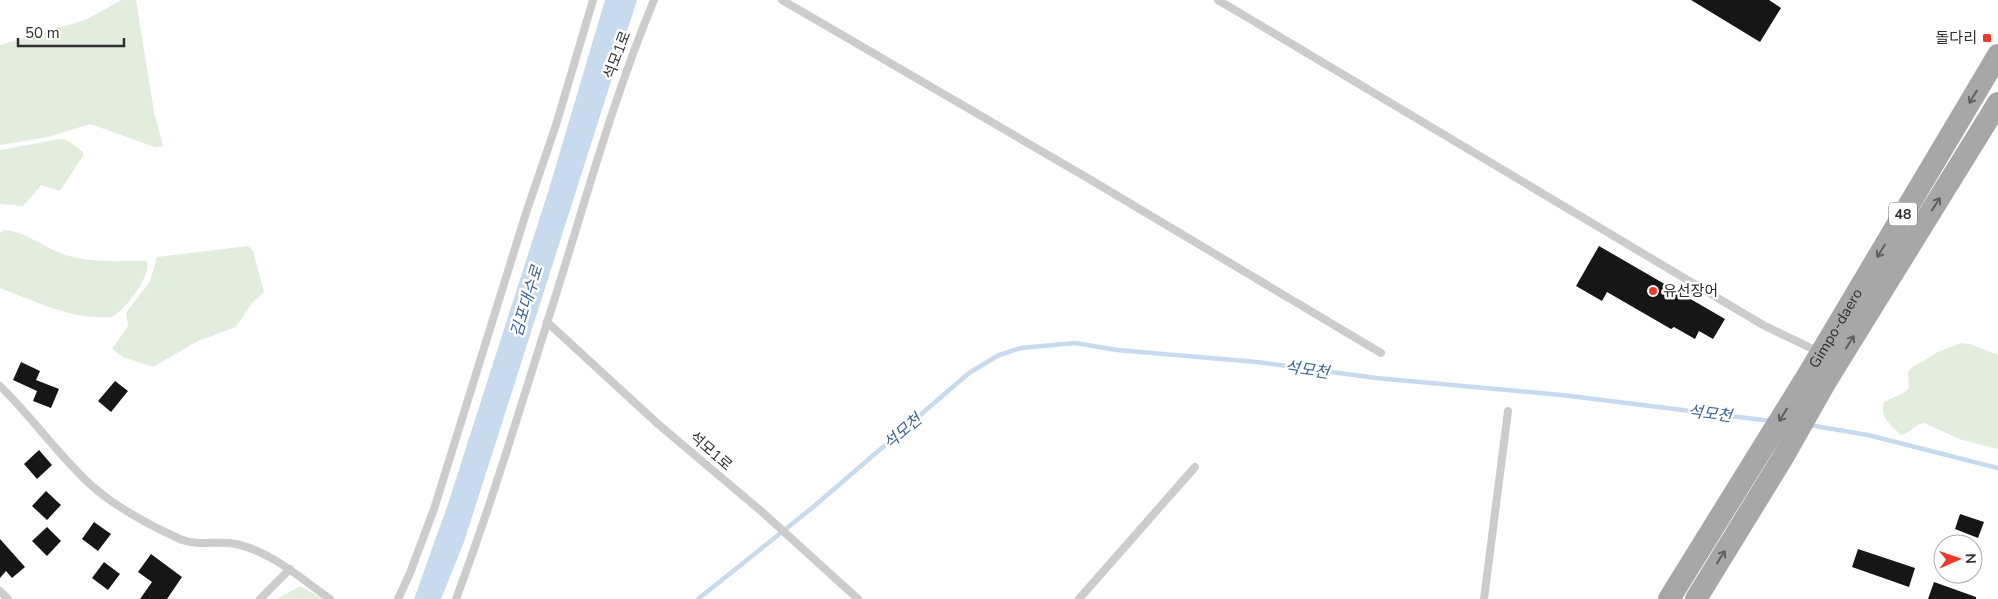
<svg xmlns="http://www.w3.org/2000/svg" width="1998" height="599" viewBox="0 0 1998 599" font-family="'Nunito Sans','Noto Sans KR',sans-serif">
  <rect width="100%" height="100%" fill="#fff"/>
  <g fill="#e3eddd">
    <path d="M122,0h14l18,112 9,34 -8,1 -65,-23 -42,13 -48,8v-100l85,-25z"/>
    <path d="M60,139c9,0 16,8 23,13v4l-23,35 -19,-6 -18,21 -23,-2v-54z"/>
    <path d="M5,230c22,2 39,18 61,25 25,8 54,6 81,6 5,15 -22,49 -35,56 -37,4 -78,-16 -112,-29v-55z"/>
    <path d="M248,246l5,5 11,41 -11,10 -17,25 -38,14 -45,26 -30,-10 -11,-8 16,-23 -2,-13 24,-32 7,-24z"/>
    <path d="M1961,343l9,1 28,11v94l-36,-9 -38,-17c-10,1 -13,11 -23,12 -10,-9 -22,-19 -17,-33l21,-10 4,-4 -1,-16 3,-4 27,-16z"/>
    <path d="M300,586l23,13h-46z"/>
  </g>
  <path fill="#c8daed" d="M605,0h32l-173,542 -23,57h-27l33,-92 102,-318z"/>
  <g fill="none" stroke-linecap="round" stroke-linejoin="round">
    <g stroke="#c8daed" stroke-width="4.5">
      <path d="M1809,425l59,10 130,33"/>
      <path d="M698,599l114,-91 157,-135 30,-18 22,-7 54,-5 42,7 140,12 119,16 186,17 209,26"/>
    </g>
  </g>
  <g fill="#161616">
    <path d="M1691,0h78l12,8 -21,34z"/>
    <path d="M1599,246l126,73 -12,20 -14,-8 -4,8 -21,-12 -3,2 -64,-37 -5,9 -26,-15z"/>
    <path d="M21,362l19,9 -4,9 23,9 -8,19 -18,-7 4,-10 -24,-11z"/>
    <path d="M115,381l13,10 -17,21 -13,-11z"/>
    <path d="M39,450l13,15 -15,14 -13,-15z"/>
    <path d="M46,491l15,14 -14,15 -15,-14z"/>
    <path d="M1960,514l24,8 -6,16 -23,-9z"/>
    <path d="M94,522l17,12 -13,17 -16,-12z"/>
    <path d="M47,527l14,14 -14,15 -15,-15z"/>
    <path d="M0,539l25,28 -13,11 -6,-7 -6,7z"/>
    <path d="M1858,549l57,19 -6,19 -57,-20z"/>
    <path d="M151,554l31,23 -15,22h-27l12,-17 -14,-10z"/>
    <path d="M104,562l16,12 -12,16 -16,-12z"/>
    <path d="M1934,582l42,15v2h-48z"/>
  </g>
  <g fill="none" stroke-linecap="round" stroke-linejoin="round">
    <g stroke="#ccc" stroke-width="8">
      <path d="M782,0l309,180 290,173"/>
      <path d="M1218,0l545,325 56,27"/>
      <path d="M547,322l111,102 103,87 97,88"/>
      <path d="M0,386c32,31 59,70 92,100 25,22 57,39 88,53 18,8 37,1 56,5 36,8 64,34 94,55"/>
      <path d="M0,591l8,8"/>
      <path d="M260,599l30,-30"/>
      <path d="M398,599l12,-26 24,-64 92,-296 30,-88 37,-125"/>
      <path d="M456,599c34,-91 62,-184 91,-276 35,-109 63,-217 107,-323"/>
      <path d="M1079,599l116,-132"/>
      <path d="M1484,599l24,-188"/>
    </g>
    <g stroke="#a7a7a7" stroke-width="22">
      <path id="s1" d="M1669,599l140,-226 189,-318"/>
      <path d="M1696,599l86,-140 43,-76 173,-280"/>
    </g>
  </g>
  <defs><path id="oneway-shaft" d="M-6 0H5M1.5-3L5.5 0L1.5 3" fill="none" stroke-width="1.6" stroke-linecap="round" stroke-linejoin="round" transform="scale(1.25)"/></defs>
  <g stroke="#5f5f5f">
    <use href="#oneway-shaft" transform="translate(1973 97) rotate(121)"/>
    <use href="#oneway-shaft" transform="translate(1936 204) rotate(-58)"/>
    <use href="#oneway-shaft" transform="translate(1881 251) rotate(121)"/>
    <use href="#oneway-shaft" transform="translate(1850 342) rotate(-58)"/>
    <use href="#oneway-shaft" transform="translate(1783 415) rotate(122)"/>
    <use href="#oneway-shaft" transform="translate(1721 557) rotate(-58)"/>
  </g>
  <g fill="#eb392c" stroke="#fff" stroke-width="2">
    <rect x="1982" y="33" width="10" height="10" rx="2.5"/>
    <circle cx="1653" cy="291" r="5"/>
  </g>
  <g text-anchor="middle" stroke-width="5" stroke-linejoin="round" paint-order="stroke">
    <rect fill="#fff" stroke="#6d6d6d" stroke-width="1" x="1889" y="202.5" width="28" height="23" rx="4"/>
    <g font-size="14" font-weight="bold" fill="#2f2f2f">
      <text x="1903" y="219">48</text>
    </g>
    <g font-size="15" fill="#2f2f2f" stroke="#fff" text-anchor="end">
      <text x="1977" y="43">돌다리</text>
      <text x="1663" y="296" text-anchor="start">유선장어</text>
    </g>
    <g font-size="15" fill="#2f2f2f" stroke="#fff">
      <text transform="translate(617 55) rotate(-69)" y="5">석모1로</text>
      <text dy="5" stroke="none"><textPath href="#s1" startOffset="318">Gimpo-daero</textPath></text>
      <text transform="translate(711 451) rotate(41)" y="5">석모1로</text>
    </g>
    <g font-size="16" font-style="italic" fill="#3a6594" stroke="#fff">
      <text transform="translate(526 301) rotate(-73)" y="6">김포대수로</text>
      <text transform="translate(1307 369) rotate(8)" y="6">석모천</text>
      <text transform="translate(1710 413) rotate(7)" y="6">석모천</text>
      <text transform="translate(902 431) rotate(-41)" y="6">석모천</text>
    </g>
  </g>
  <g transform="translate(1958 559) rotate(88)"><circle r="24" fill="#ffffff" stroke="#acacac"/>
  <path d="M0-4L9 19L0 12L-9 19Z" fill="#eb392c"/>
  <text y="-8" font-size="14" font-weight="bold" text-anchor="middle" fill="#2f2f2f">N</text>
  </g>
  <path d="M18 38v8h106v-8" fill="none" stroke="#2f2f2f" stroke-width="2.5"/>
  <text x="25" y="38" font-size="15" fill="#2f2f2f" stroke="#ffffff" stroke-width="4" paint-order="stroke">50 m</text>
</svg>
